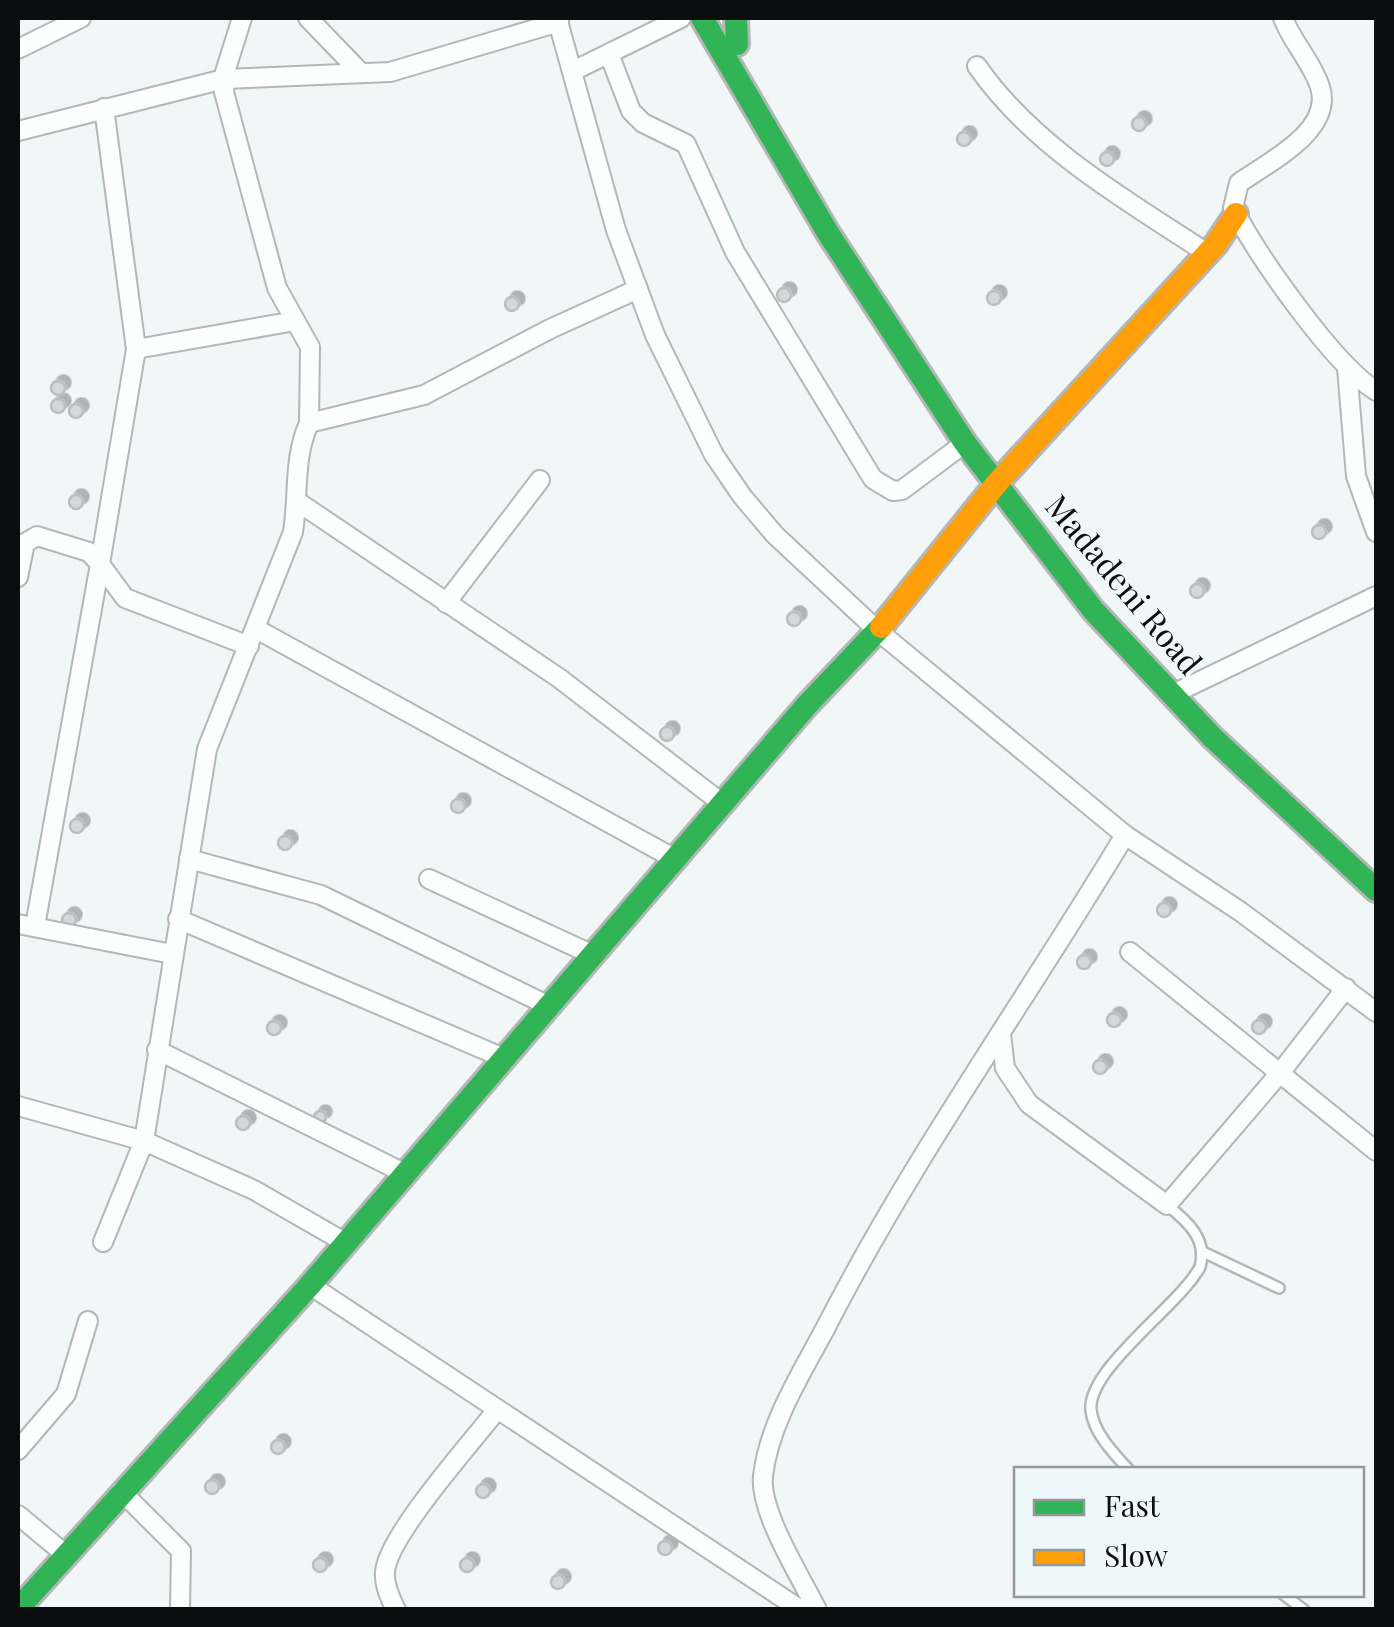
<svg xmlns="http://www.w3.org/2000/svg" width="1394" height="1627" viewBox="0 0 1394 1627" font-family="'Playfair Display',serif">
  <defs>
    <filter id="shadow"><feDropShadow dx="5.5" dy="-5.5" stdDeviation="0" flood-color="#0004"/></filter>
  </defs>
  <rect width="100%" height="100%" fill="#f1f6f6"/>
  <g fill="#d4d8d8" stroke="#bbbebe" stroke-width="2.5" filter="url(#shadow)">
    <circle cx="1139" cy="124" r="7"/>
    <circle cx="964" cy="139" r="7"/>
    <circle cx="1107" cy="159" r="7"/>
    <circle cx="784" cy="295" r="7"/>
    <circle cx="994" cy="298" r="7"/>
    <circle cx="512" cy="304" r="7"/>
    <circle cx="58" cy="388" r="7"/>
    <circle cx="58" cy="406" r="7"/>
    <circle cx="76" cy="411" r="7"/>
    <circle cx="76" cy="502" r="7"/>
    <circle cx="1319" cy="532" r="7"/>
    <circle cx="1197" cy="591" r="7"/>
    <circle cx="794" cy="619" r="7"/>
    <circle cx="667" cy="734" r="7"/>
    <circle cx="458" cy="806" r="7"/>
    <circle cx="77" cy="826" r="7"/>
    <circle cx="285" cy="843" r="7"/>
    <circle cx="1164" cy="910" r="7"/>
    <circle cx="69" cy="920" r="7"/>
    <circle cx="1084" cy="962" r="7"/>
    <circle cx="1114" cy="1020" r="7"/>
    <circle cx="1259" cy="1027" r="7"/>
    <circle cx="274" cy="1028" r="7"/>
    <circle cx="1100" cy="1067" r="7"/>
    <circle cx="320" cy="1117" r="6"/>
    <circle cx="243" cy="1123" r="7"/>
    <circle cx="278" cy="1447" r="7"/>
    <circle cx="212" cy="1487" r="7"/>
    <circle cx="483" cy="1491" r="7"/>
    <circle cx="665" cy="1548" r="7"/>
    <circle cx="320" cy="1565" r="7"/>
    <circle cx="467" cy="1565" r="7"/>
    <circle cx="558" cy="1582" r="7"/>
  </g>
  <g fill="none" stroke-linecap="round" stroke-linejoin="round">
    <defs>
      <g id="lane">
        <path d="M1203,1252l76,36"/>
        <path d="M1129,1470c-15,-16 -36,-38 -38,-60 -4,-41 89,-105 109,-143 8,-28 -13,-46 -33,-62"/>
        <path d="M1283,1594l21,16"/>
      </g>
      <g id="street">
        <path d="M242,18l-17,54 -1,20 53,196 33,59 -1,76"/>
        <path d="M308,18l53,55"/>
        <path d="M557,18l59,212 39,105 59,120 28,41 33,39 103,96 247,204 116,77 135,100"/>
        <path d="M1283,18c9,24 29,44 37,69 14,44 -53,76 -81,96l-6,25c24,47 100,156 143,183"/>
        <path d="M18,49l63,-31"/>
        <path d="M609,54l22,57 12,12 43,21 49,108 138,227 20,12 9,-1 63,-47"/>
        <path d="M977,66c55,80 150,135 230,187"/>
        <path d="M573,71l108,-53"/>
        <path d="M104,108l32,241 -36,215 25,34 124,48"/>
        <path d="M18,131l206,-52 166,-7 169,-50"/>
        <path d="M136,349l159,-28"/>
        <path d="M1347,368l9,108 20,56"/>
        <path d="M298,502l261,176 164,126"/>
        <path d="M18,577l7,-34 12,-7 52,16 11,12 -65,362"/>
        <path d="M446,603l94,-123"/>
        <path d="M258,630l417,229"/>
        <path d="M1171,695l205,-99"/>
        <path d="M189,859l132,36 228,111"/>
        <path d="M429,879l164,76"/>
        <path d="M178,919l328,140"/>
        <path d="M18,924l154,30"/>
        <path d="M1130,952l246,199"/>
        <path d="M1001,1034l4,34 24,36 138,101 113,-132 66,-85"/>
        <path d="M157,1050l249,124"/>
        <path d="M18,1106l126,35 110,49 92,53"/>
        <path d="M103,1242l41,-101 63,-392 86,-217c6,-38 0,-73 16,-109l115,-28 126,-66 88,-40"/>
        <path d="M310,1285l491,325"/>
        <path d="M18,1450l48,-56 22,-73"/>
        <path d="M121,1491l60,60 -1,59"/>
        <path d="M18,1515l47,39"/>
        <path d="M396,1610c-6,-12 -12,-25 -11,-38 2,-35 86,-129 111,-161"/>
        <path d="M817,1610c-16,-33 -58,-98 -54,-134 6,-52 38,-102 62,-147 88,-172 201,-329 300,-494"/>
      </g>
      <g id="fast">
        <path d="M702,18l126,215 137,210 128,167 119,127 164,153"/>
        <path d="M736,18l1,26"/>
        <path d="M18,1609l292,-324 497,-580 74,-78"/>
      </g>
      <path id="slow" d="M881,627l116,-144 219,-239 20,-30"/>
    </defs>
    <use href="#lane" stroke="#b3b7b8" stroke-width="14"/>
    <use href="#street" stroke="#b3b7b8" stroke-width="22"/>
    <use href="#fast" stroke="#b3b7b8" stroke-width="28"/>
    <use href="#slow" stroke="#b3b7b8" stroke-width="28"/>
    <use href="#lane" stroke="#fdfefe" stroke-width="9"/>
    <use href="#street" stroke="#fdfefe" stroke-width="18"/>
    <use href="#fast" stroke="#30b455" stroke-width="22"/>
    <use href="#slow" stroke="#ff9f0a" stroke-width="22"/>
  </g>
  <g text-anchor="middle" stroke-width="8" stroke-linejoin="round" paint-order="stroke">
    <g font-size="32" fill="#0b0d0e" stroke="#eef7f9">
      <text transform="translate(1123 585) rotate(50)" y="11">Madadeni Road</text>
    </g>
  </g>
  <rect width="1394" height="1627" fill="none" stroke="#0b0d0e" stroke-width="40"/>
  <rect x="1014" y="1467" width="350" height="130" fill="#eef7f9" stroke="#93999b" stroke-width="2.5"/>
  <rect x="1034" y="1500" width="50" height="15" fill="#30b455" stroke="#93999b" stroke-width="2.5"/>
  <text x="1104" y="1517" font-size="30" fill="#0b0d0e">Fast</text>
  <rect x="1034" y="1550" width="50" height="15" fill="#ff9f0a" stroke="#93999b" stroke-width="2.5"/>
  <text x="1104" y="1567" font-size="30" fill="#0b0d0e">Slow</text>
</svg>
